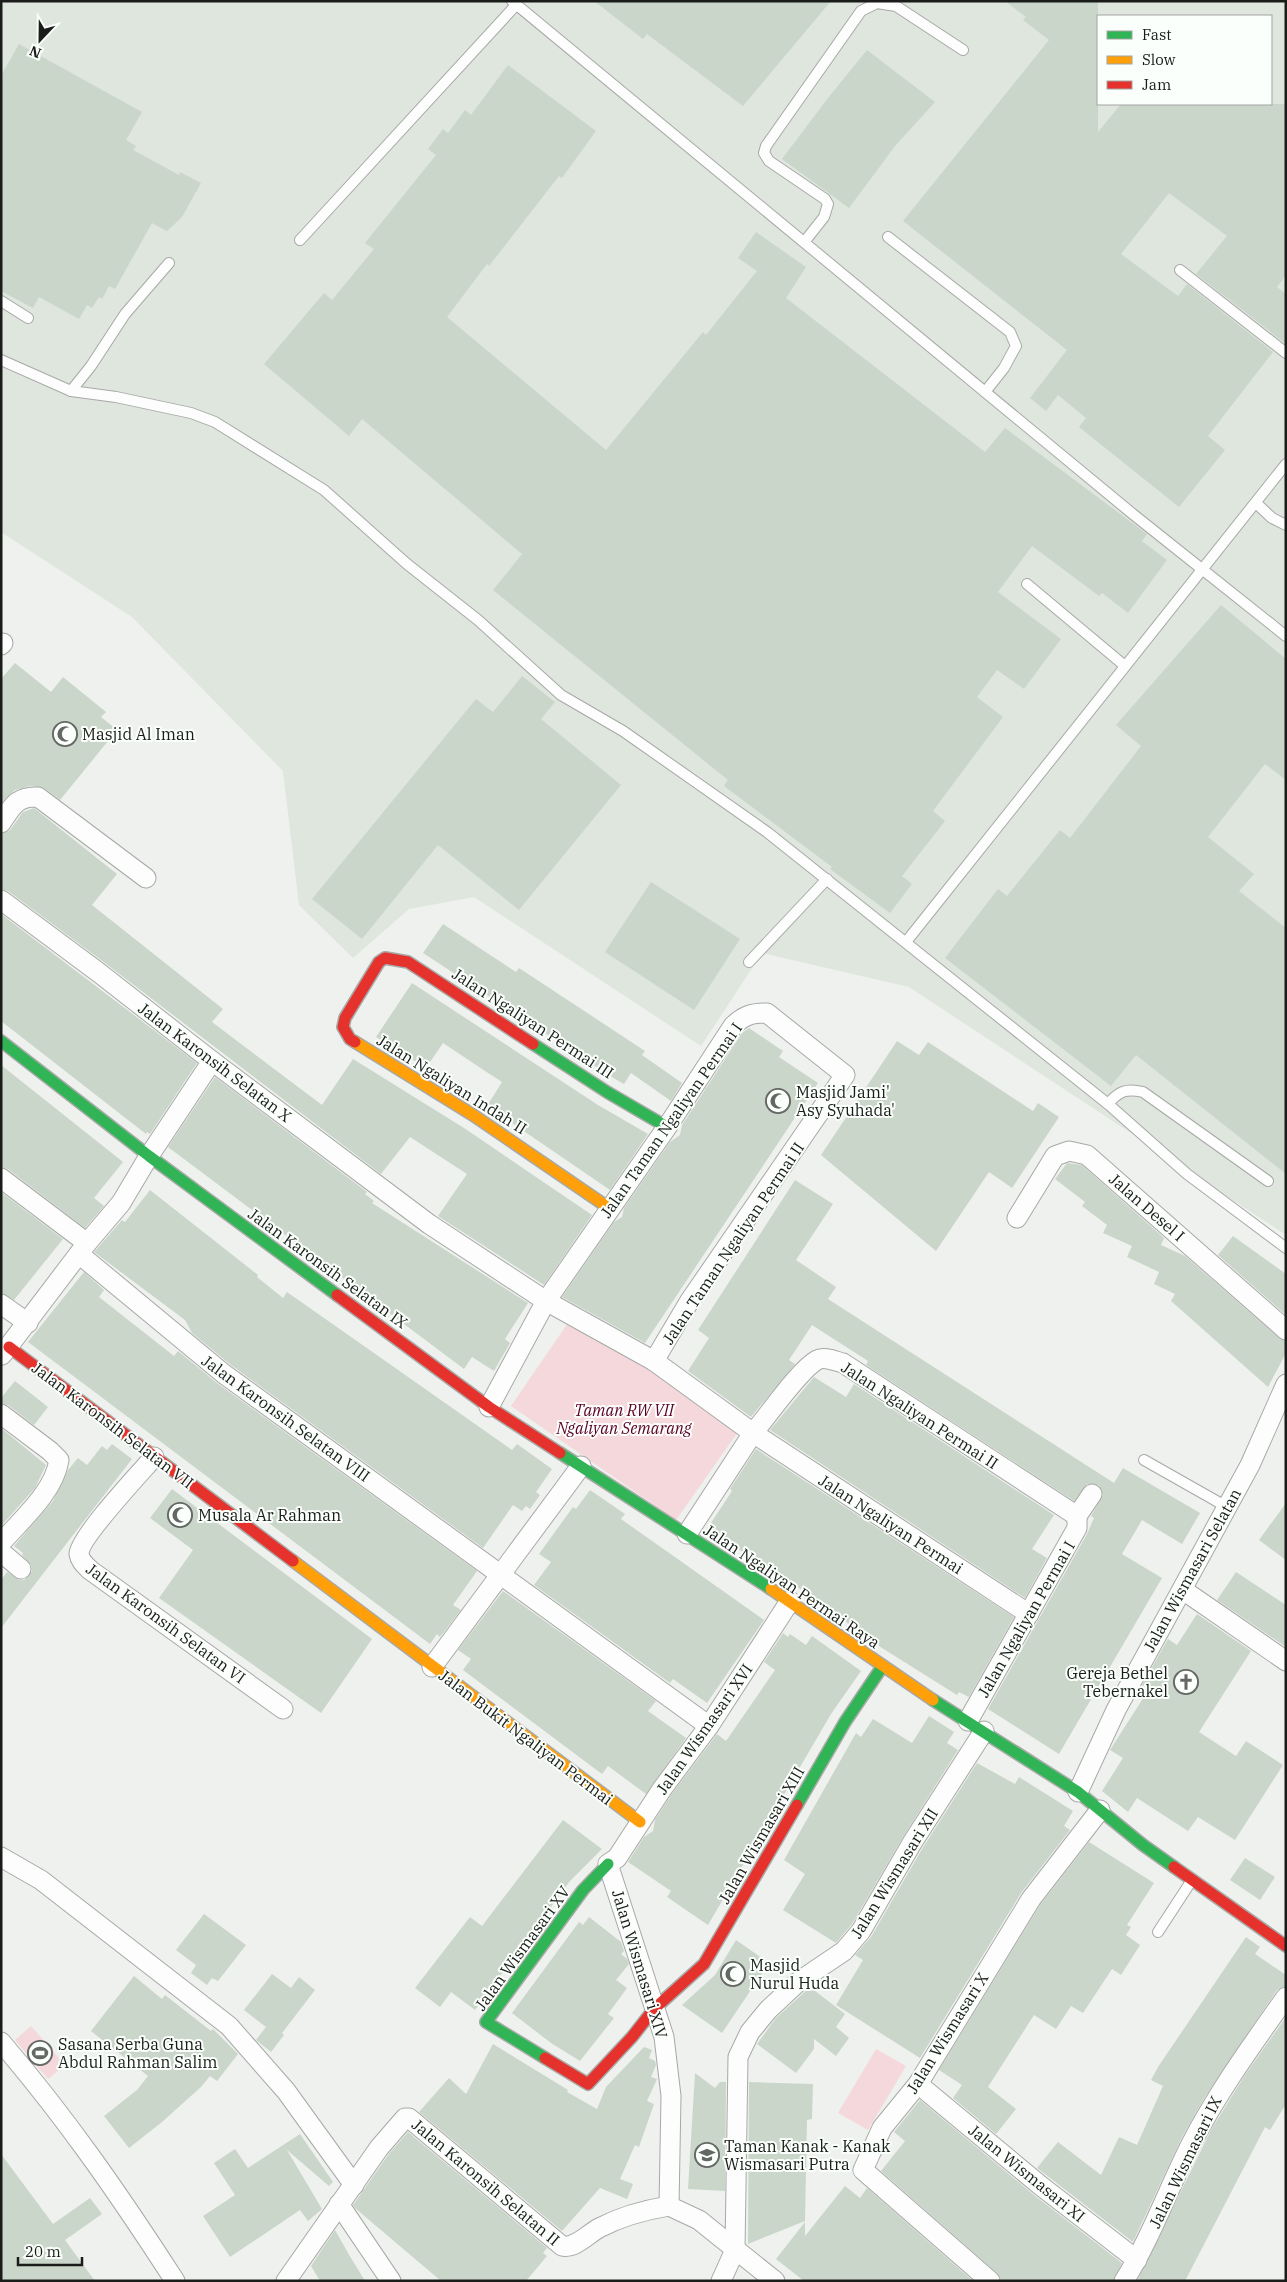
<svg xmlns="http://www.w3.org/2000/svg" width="1287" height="2282" viewBox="0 0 1287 2282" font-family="'IBM Plex Serif',serif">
  <rect width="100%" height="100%" fill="#eef1ed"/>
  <path fill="#dee6dd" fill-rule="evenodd" d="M1,1h1285v1234l-377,-248 -147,-34 -61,93 -227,-149 -65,12 -56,49 -54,-53 -16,-134 -151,-154 -131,-85zM1098,16h173v88h-173z"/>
  <g fill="#f5d8dc">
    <path d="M572,1317l166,115 -62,88 -165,-114z"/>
    <path d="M31,2026l34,39 -17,14 -33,-39z"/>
    <path d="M876,2049l30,17 -38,64 -30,-17z"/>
  </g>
  <g fill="#cbd6ca">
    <path d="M594,1h237l-88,105 -96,-72 -4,5z"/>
    <path d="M1005,1h93v131l23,-28h165v171l-9,12 9,7v50l-90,-70 31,-38 -58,-43 -48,61 57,42 9,-12 86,68 -65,84 17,14 -46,57 -100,-80 7,-9 -28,-23 -12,16 -16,-13 37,-48 -164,-129 146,-181 -26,-20 3,-3z"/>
    <path d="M19,44l123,68 -16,28 10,6 -3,4 46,25 1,-3 21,11 -19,34 -15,14 -15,-8 -37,66 -6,-3 -7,13 -3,-2 -7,11 -5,-3 -8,14 -40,-22 -6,11 -32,-17v-215z"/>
    <path d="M867,50l68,52 -40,44 -46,62 -67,-49 46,-61z"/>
    <path d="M508,65l88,66 -34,47 -3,-2 -70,90 -2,-2 -40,53 159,133 97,-118 3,3 51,-64 -19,-13 18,-26 50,35 -20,31 199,154 20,-24 142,106 -5,7 25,19 -39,53 -26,-20 -3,3 -67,-50 -34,46 63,47 -37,50 -27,-19 -20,27 26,20 -70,94 12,10 -43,55 10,8 -22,29 -60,-44 2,-2 -108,-81 4,-6 -235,-190 29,-36 -160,-135 -13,17 -85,-72 60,-71 8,7 42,-51 -9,-6 71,-88 -8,-6 15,-20 5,4 17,-23 6,5z"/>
    <path d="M1221,605l65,54v121l-21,-16 -57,73 46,37 -15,17 47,37v246l-150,-119 -25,31 -166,-128 53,-69 9,7 53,-66 10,8 71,-92 -25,-21z"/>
    <path d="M15,663l36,29 12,-15 43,35 -5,5 16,13 -57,70 -16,-12 -14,-2 -15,4 -14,13v-124z"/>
    <path d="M522,676l33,26 -14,17 80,66 -102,125 -81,-65 -76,94 -50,-40 164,-200 17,13z"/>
    <path d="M34,808l83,66 -25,31 131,104 -11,13 110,83 31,-46 111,69 128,87 -48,70 -106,-69 29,-42 -57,-37 -29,37 -276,-211 -97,-72 -7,-2v-55l9,-4 13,-18z"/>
    <path d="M651,882l89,57 -46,71 -89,-58z"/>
    <path d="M1,914l196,149 -47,71 -3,-2 -1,2 -145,-113z"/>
    <path d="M443,924l73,48 3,-4 126,83 -3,4 40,28 -11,18 -40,-28 -7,11 -9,-5 -192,-126z"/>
    <path d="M412,983l186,122 50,29 -38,56 -123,-84 15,-24 -20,-13 -39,-26 -17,25 -50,-31z"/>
    <path d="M749,1028l34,23 -4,6 39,26 -173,260 -83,-46 52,-75 8,-5 2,-9 46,-66 10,-7 2,-10 60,-92z"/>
    <path d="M897,1041l22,14 9,-13 105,69 5,-8 21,14 -47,71 -23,-16 -53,79 -115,-96z"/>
    <path d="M1,1065l122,97 -29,36 10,8 -19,22 -77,-59 -7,-2z"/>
    <path d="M215,1077l152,115 -2,2 9,7 -2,2 156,100 -23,36 5,4 -16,28 -22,-14 -8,12 -296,-222z"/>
    <path d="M1067,1163l15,2 82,73 -3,7 24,11 94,82 7,3v12l-18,34 -97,-86 4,-7 -21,-10 5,-12 -32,-15 5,-11 -29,-13 4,-8 -25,-19 3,-4 -30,-23z"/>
    <path d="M795,1180l38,24 -37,56 40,27 -8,12 286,184 9,-15 77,45 -18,31 -40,-24 -20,34 40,24 -103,176 -71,-45 99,-175 7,-16 -3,-2 12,-21 -4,-10 -12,-1 -13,17 -208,-136 2,-4 -56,-36 -23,35 6,4 -44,53 -63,-46 21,-33 -11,-8z"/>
    <path d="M150,1190l108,85 -1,2 26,21 4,-6 225,158 5,-6 35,25 -16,23 4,3 -10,14 -4,-3 -4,5 -9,-6 -30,43 -252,-183 -39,-32 -7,-13 -91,-68 28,-32 3,2z"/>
    <path d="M1,1192l62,47 -49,61 -13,-7z"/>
    <path d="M1233,1236l53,38v41l-68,-60z"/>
    <path d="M84,1272l20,18 -5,7 75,59 4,-5 39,32 260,188 -24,34 8,5 -21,27 -3,-3 -7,10 -402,-302z"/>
    <path d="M814,1377l32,20 8,-13 200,131 -22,34 15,9 -22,40 -255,-168z"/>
    <path d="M15,1381l33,26 -14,18 -26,-20 -7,-2v-5z"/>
    <path d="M1,1428l45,37 -11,23 -34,38z"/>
    <path d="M112,1444l20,15 -131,169v-48l6,-8 12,8h5l8,-9 -1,-6 -9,-10 1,-2 -9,-7 39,-45 15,-31 10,-12 9,7 15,-19 5,4z"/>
    <path d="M756,1449l258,168 -45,80 -10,-5 -2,3 -75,-47 -83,-60 -92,-59 25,-38 -2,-2z"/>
    <path d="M172,1489l200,150 -51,74 -162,-115 34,-48 -43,-32z"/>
    <path d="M590,1490l35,24 -4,5 143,101 -57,83 -34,-24 -3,4 -136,-98 17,-23 -12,-8 34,-47 3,2z"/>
    <path d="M1286,1503v57l-27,-20z"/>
    <path d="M1236,1572l50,33v42l-69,-47z"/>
    <path d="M503,1591l153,110 -8,10 38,27 -40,56 -38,-28 -6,8 -139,-104 8,-11 -13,-9z"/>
    <path d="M1197,1614l54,37 -52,81 37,24 10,-15 37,24 -48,75 -37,-23 -10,14 -51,-33 -9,14 -26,-21 21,-33 -13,-8 39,-61 -7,-4 26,-46 9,6z"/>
    <path d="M783,1633l5,4 2,-3 16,11 6,-9 49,35 -30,43 -123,211 -41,-28 4,-6 -43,-29 16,-25 9,-6 2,-11 16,-25 46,-61 9,7 49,-71 -11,-8z"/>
    <path d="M929,1716l25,16 -7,11 11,7 -55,87 -51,87 -16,19 -53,-33 22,-36 -21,-14 72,-127 5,4 12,-18 39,24z"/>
    <path d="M977,1763l38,21 4,-7 54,34 -9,15 6,4 -49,63 -101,165 -84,-53 27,-45 -8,-5 16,-18 51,-88z"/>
    <path d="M563,1820l39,29 -32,32 -95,129 -24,-18 -11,15 -25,-19 55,-71 12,9z"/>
    <path d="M1089,1842l65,41 -27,42 4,2 -5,8 14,10 -19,30 -9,-6 -29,44 -12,-7 -15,23 -22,-14 -46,72 28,22 -20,25 -43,-36 9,-13 -23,-15 101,-165z"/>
    <path d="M1245,1858l30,19 -15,23 -30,-20z"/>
    <path d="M204,1914l42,31 -28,36 -6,-3 -5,7 -16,-12 5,-8 -20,-15z"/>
    <path d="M589,1917l32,25 3,9 -3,3 6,5 2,5 -13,16 11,8 -19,26 6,4 -34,43 -29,-18 -39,-30 67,-91 4,3z"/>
    <path d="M1246,1937l14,10 -5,7 31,21v11l-9,4 -74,110 -22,39 -48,103 -96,-74 21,-26 43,33 18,-38 18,8 26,-59 -12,-6 7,-13z"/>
    <path d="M736,1940l33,23 -47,70 -40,-28 33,-30z"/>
    <path d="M272,1974l19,14 8,-11 16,13 -33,43 2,2 -13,17 -15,-12 10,-13 -22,-17z"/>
    <path d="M134,1976l28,23 3,-4 46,36 2,-2 25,25 -21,27 -7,-5 -9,11 -39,35 -33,26 -25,-32 33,-26 11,-14 -57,-45z"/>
    <path d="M810,1987l35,27 -9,13 13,11 -13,18 -22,-17v10l-18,24 -39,-29 19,-26z"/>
    <path d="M1286,2017v87l-16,26 -5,-3 -80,154h-48l74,-151 34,-55z"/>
    <path d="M493,2044l75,46 -1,2 30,17 9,-22 38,-40 8,3 -3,8 6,3 1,4 -5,12 6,2 -10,22 7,3 -15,43 -4,-2 -15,34 13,5 -6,15 -27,-11 -38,43 -143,-119 30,-34 17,16z"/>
    <path d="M695,2073l20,15 5,-6h6l-1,109 -37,-2z"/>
    <path d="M749,2082l64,2 -1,35 -5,1 -2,101 -57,23z"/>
    <path d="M920,2100l114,95 88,68 -9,18h-112l-4,-8 -116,-102 24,-30 -11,-9z"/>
    <path d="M408,2132l139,116 -4,5 4,3 -21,25h-85l-86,-73 -2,-3 35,-50z"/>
    <path d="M300,2134l33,48 -4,4 -42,-36 35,59 -14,12 -8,-11 -70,47 -27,-41 32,-21 -21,-32 21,-14 13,19z"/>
    <path d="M1,2154l52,70 37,-26 12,16 -37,26 30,41h-94z"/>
    <path d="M845,2186l15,12 7,-10 106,93h-169l-28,-22 29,-37v14z"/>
    <path d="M335,2230l13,23 17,28h-45l-9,-15z"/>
  </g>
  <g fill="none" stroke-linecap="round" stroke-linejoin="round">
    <defs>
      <g id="lane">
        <path d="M512,1l622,514 152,121"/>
        <path d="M888,237l122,95 6,14 -12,22 -19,24"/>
        <path d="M300,240l216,-235"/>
        <path d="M805,241l19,-24 4,-13 -3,-5 -56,-38 -5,-8 2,-7 95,-135 16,-8 19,3 67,44"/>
        <path d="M1180,270l106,83"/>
        <path d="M1,301l27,17"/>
        <path d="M1,360l70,31 45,6 75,16 24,9 109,68 83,74 71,56 83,75 62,36 144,101 341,272 79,70 99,74"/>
        <path d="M71,391l20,-25 34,-52 44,-51"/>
        <path d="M1256,503l16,15 14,7"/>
        <path d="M1027,584l98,82"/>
        <path d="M906,942l380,-478"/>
        <path d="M749,962l78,-83"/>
        <path d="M1108,1104c11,-13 18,-16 35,-12l125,89"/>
        <path d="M1144,1460l83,47"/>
        <path d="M1158,1932l34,-52"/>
      </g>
      <g id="street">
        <path d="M1,645l2,-2"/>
        <path d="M1,823c11,-16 15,-27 37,-26l108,81"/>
        <path d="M1,900l97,72 114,89 217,163 117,77 121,-174 66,-101c11,-11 19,-13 34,-13l78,62 -156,227 -35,59"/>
        <path d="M1,1178l86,65"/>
        <path d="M1017,1218l38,-62 14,-5 18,4 199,175"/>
        <path d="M79,1254l145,120 485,352"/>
        <path d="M1,1304l27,19"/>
        <path d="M2,1355l85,-112 34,-40 28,-47 63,-95"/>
        <path d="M489,1407l57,-106 108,60 99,72 -66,101"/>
        <path d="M1,1414l49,37 9,9c-5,32 -37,59 -58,83"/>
        <path d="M154,1457c-13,15 -75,81 -75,97 1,7 6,11 11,16l193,139"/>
        <path d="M1077,1516l15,-22"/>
        <path d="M1,1552l20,17"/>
        <path d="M1183,1590l103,71"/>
        <path d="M1029,1614l-276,-181c15,-17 46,-63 64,-73 7,-4 18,1 26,3l234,153"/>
        <path d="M432,1667l149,-201"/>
        <path d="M968,1721l109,-193v-12"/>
        <path d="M1078,1792l38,-82 134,-245 36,-81"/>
        <path d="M1,1857l40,23 188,146 57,65 68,94"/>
        <path d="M1,2042c66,77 119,154 174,239"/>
        <path d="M918,2084l123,102 96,74"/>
        <path d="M339,2204l52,77"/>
        <path d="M286,2281l93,-133 26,-30h4l153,128c13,3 26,-12 37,-18 23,-12 45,-18 70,-22"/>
        <path d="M721,2281l14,-31 3,-193 12,-25 18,-22 30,-28 46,-31 17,-20 51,-88 72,-112"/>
        <path d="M775,2281l-76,-61 -30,-14 2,-110 -7,-59 -56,-173 9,-6 45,-69 47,-63 81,-125"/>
        <path d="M990,2281l-127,-111 19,-42 36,-44 113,-185 69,-89"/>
        <path d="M1124,2281c27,-43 44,-92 67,-137 27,-52 61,-99 95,-147"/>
      </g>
      <g id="fast">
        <path d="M1,1041l148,115 188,139"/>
        <path d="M533,1044l74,48 60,35"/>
        <path d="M560,1453l211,136"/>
        <path d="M933,1700l145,92 65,53 31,22"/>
        <path d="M797,1805l48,-83 37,-55"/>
        <path d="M545,2058l-59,-36 97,-132 25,-26"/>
      </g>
      <g id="slow">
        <path d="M355,1042l118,73 136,93"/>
        <path d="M293,1561l347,261"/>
        <path d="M771,1589l162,111"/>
      </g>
      <g id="jam">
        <path d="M355,1042l-5,-3 -7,-12 2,-9 34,-56 6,-4 23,4 125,82"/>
        <path d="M337,1295l152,112 71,46"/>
        <path d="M9,1347l284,214"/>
        <path d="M1174,1867l112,79"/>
        <path d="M545,2058l43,26 44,-47 22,-28 50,-45 93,-159"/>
      </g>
    </defs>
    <use href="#lane" stroke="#a7a9a7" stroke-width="12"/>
    <use href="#street" stroke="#a7a9a7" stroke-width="21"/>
    <use href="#fast" stroke="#a7a9a7" stroke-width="14"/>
    <use href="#slow" stroke="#a7a9a7" stroke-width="14"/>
    <use href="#jam" stroke="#a7a9a7" stroke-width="14"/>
    <use href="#lane" stroke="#fcfdfc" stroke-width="10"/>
    <use href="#street" stroke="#fcfdfc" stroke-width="19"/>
    <use href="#fast" stroke="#30b455" stroke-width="11"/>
    <use href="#slow" stroke="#ff9f0a" stroke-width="11"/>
    <use href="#jam" stroke="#e5322d" stroke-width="11"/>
  </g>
  <defs>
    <symbol id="mosque-ring" viewBox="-11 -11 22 22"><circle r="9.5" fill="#fbfffb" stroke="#646764" stroke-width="1.5"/><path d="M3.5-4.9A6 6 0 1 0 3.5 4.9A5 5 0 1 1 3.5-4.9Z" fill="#646764"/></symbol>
    <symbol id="church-ring" viewBox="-11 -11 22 22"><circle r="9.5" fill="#fbfffb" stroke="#646764" stroke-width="1.5"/><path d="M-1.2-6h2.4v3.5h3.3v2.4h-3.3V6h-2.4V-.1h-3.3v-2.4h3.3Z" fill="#646764"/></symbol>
    <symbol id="stadium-ring" viewBox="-11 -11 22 22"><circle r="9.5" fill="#fbfffb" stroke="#646764" stroke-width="1.5"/><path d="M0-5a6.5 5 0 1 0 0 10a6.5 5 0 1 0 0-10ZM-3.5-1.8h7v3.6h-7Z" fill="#646764"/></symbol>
    <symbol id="school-ring" viewBox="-11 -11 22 22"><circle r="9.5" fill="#fbfffb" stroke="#646764" stroke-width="1.5"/><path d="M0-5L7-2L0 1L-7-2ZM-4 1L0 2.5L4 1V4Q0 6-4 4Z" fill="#646764"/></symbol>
  </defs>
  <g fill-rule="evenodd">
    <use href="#mosque-ring" x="51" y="720" width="28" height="28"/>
    <use href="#mosque-ring" x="764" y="1087" width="28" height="28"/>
    <use href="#mosque-ring" x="166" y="1501" width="28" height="28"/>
    <use href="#church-ring" x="1172" y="1668" width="28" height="28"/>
    <use href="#mosque-ring" x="719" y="1960" width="28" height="28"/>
    <use href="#stadium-ring" x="26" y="2039" width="28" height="28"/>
    <use href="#school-ring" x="693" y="2141" width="28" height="28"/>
  </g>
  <g text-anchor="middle" stroke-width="4" stroke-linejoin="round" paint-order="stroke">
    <g font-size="16" fill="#1a1c1a" stroke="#fbfffb" text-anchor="start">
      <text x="82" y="740">Masjid Al Iman</text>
      <text x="796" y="1098">Masjid Jami'<tspan x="796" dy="18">Asy Syuhada'</tspan></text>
      <text x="198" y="1521">Musala Ar Rahman</text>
      <text x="1168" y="1679" text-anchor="end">Gereja Bethel<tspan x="1168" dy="18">Tebernakel</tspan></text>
      <text x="750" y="1971">Masjid<tspan x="750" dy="18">Nurul Huda</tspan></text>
      <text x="58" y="2050">Sasana Serba Guna<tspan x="58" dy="18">Abdul Rahman Salim</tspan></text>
      <text x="724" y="2152">Taman Kanak - Kanak<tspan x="724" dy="18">Wismasari Putra</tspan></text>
    </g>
    <g font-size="16" fill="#1a1c1a" stroke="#fbfffb">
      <text transform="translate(533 1023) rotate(33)" y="6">Jalan Ngaliyan Permai III</text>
      <text transform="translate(215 1062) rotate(37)" y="6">Jalan Karonsih Selatan X</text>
      <text transform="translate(452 1084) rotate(32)" y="6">Jalan Ngaliyan Indah II</text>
      <text transform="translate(671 1120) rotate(-55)" y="6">Jalan Taman Ngaliyan Permai I</text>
      <text transform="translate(1147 1207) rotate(41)" y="6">Jalan Desel I</text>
      <text transform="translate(733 1243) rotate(-56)" y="6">Jalan Taman Ngaliyan Permai II</text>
      <text transform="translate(328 1268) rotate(36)" y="6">Jalan Karonsih Selatan IX</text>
      <text transform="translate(920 1415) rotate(33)" y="6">Jalan Ngaliyan Permai II</text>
      <text transform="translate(286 1418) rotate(36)" y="6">Jalan Karonsih Selatan VIII</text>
      <text transform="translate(113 1425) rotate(37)" y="6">Jalan Karonsih Selatan VII</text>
      <text transform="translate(891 1524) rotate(33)" y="6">Jalan Ngaliyan Permai</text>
      <text transform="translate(1192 1570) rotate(-61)" y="6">Jalan Wismasari Selatan</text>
      <text transform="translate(792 1586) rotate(34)" y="6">Jalan Ngaliyan Permai Raya</text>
      <text transform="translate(1026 1619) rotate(-60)" y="6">Jalan Ngaliyan Permai I</text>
      <text transform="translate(166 1623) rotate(36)" y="6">Jalan Karonsih Selatan VI</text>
      <text transform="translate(704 1729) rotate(-55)" y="6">Jalan Wismasari XVI</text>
      <text transform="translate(526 1737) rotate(37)" y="6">Jalan Bukit Ngaliyan Permai</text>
      <text transform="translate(761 1835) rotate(-60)" y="6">Jalan Wismasari XIII</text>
      <text transform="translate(894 1873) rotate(-58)" y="6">Jalan Wismasari XII</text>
      <text transform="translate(522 1948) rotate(-54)" y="6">Jalan Wismasari XV</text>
      <text transform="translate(640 1964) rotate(73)" y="6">Jalan Wismasari XIV</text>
      <text transform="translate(947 2033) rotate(-58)" y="6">Jalan Wismasari X</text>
      <text transform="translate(1185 2162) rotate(-64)" y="6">Jalan Wismasari IX</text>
      <text transform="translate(1027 2173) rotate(39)" y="6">Jalan Wismasari XI</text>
      <text transform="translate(486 2182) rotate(40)" y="6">Jalan Karonsih Selatan II</text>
    </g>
    <g font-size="16" font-style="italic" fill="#5c0028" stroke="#fbfffb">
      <text x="624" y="1416">Taman RW VII<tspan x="624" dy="18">Ngaliyan Semarang</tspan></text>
    </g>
  </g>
  <rect width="1287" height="2282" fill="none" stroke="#1a1c1a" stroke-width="5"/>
  <rect x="1097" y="15" width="175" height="90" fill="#fbfffb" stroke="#a1a4a1"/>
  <rect x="1107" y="31" width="25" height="8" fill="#30b455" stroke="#a1a4a1"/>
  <text x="1142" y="40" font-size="15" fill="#1a1c1a">Fast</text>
  <rect x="1107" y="56" width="25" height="8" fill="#ff9f0a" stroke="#a1a4a1"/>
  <text x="1142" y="65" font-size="15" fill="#1a1c1a">Slow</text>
  <rect x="1107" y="81" width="25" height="8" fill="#e5322d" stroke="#a1a4a1"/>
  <text x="1142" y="90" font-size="15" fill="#1a1c1a">Jam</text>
  <g transform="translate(40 40) rotate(202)" stroke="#fbfffb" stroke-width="4" paint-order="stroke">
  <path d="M0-4L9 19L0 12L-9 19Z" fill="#1a1c1a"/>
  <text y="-8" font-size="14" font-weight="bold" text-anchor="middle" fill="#1a1c1a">N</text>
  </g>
  <path d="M18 2257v8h64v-8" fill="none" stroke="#1a1c1a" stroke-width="2.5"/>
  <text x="25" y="2257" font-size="15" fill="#1a1c1a" stroke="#fbfffb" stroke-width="4" paint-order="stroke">20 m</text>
</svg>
